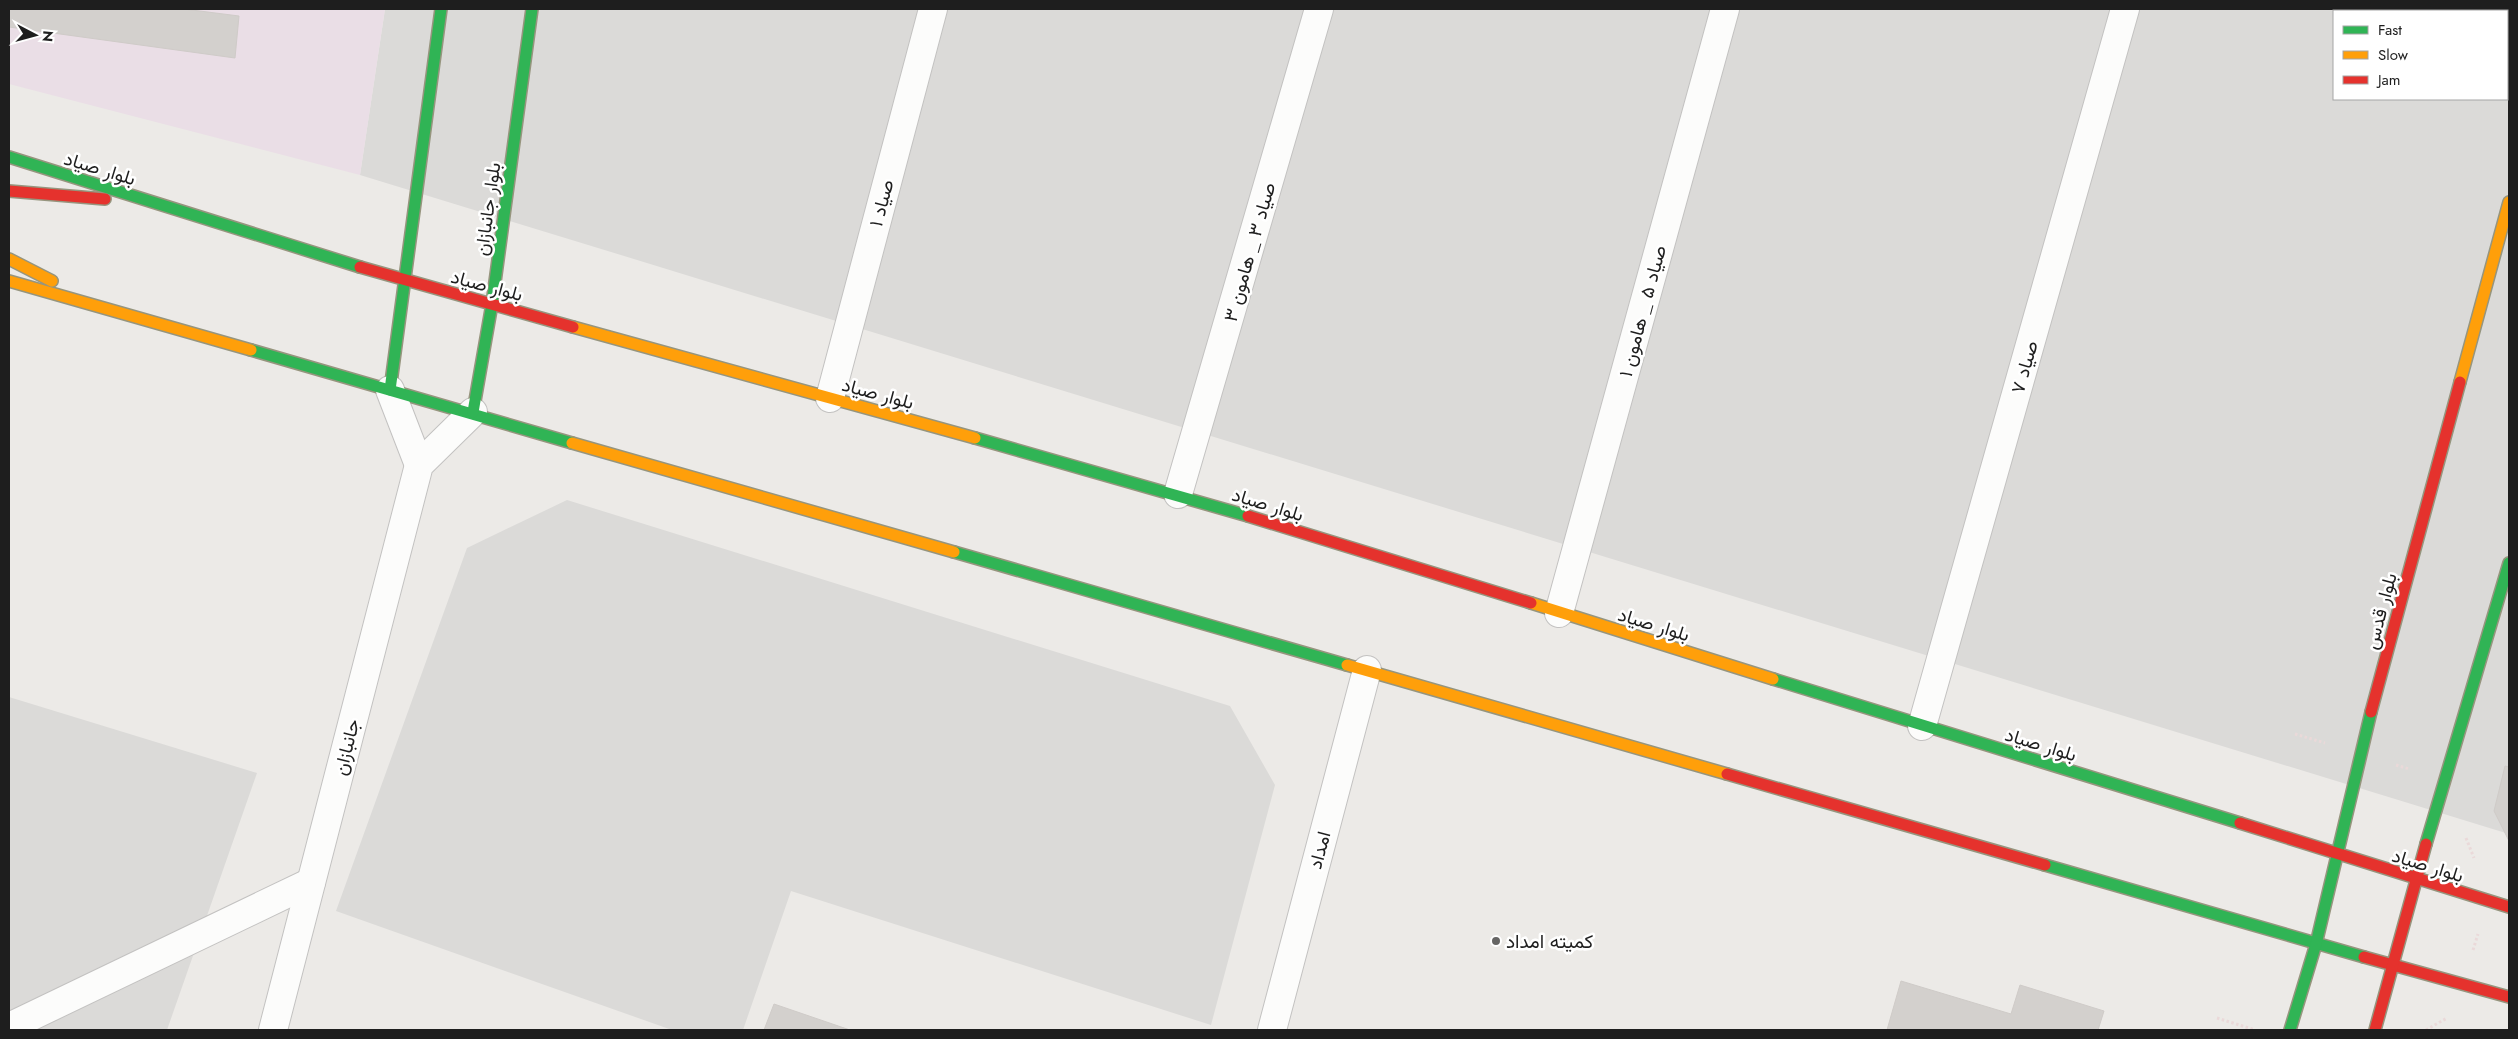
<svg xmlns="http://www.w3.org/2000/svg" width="2518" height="1039" viewBox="0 0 2518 1039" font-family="Jost,Vazirmatn,sans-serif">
  <rect width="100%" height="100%" fill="#eceae7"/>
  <g fill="#dbdad8" fill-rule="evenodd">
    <path d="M385,9h2124v825l-2149,-659zM2334,11h173v88h-173z"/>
    <path d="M567,500l663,206 45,79 -64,240 -420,-134 -48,139h-71l-336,-119 131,-363z"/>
    <path d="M9,697l248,76 -90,257h-158z"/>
  </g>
  <path fill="#eadee6" d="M9,9h376l-25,166 -351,-91z"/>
  <g fill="#d3d0cd" stroke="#cfcbc8">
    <path d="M9,9h175l55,7 -4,42 -226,-31z"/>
    <path d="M2457,9h52l-2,9v-7h-40z"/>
    <path d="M2505,766l4,1v74l-15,-30z"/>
    <path d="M1901,981l110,33 9,-29 84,26 -6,19h-211z"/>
    <path d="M774,1004l76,26h-86z"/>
  </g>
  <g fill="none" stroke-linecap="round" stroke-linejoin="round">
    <defs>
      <g id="street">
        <path d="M390,390l29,75"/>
        <path d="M830,398l103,-389"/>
        <path d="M1178,494l141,-485"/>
        <path d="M1559,613l166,-604"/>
        <path d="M1922,726l203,-717"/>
        <path d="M9,1027l302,-145"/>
        <path d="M273,1030l146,-565 54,-53"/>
        <path d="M1272,1030l95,-360"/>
      </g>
      <g id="fast">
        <path d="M9,157l351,110"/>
        <path d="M251,350l321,93"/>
        <path d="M390,390l51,-381"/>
        <path d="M473,412l19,-108 40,-295"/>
        <path d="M975,438l273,78"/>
        <path d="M954,552l393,113"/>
        <path d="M1773,679l467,144"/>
        <path d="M2426,844l83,-281"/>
        <path d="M2045,865l319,92"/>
        <path d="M2290,1030l26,-86 55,-232"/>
      </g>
      <g id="slow">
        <path d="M9,259l43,22"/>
        <path d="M9,281l242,69"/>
        <path d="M573,327l402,111"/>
        <path d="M2460,382l49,-180"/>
        <path d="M572,443l382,109"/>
        <path d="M1531,603l242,76"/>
        <path d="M1347,665l380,109"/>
      </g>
      <g id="jam">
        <path d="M9,191l96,8"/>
        <path d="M360,267l213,60"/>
        <path d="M1248,516l283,87"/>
        <path d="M2371,712l89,-330"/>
        <path d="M1727,774l318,91"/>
        <path d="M2240,823l269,84"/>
        <path d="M2364,957l145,40"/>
        <path d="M2375,1030l51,-186"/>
      </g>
    </defs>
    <use href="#street" stroke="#c3c2c1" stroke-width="30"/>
    <use href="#fast" stroke="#96957e" stroke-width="14"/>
    <use href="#slow" stroke="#96957e" stroke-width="14"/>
    <use href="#jam" stroke="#96957e" stroke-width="14"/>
    <g stroke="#ead9d9" stroke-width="3" stroke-dasharray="2.5 2.5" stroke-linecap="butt">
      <path d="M2295,734l30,9"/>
      <path d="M2396,765l13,4"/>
      <path d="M2466,838l8,20"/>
      <path d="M2473,950l5,-16"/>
      <path d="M2217,1018l38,12"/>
      <path d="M2426,1030l21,-12"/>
    </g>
    <use href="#street" stroke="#fcfcfb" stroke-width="28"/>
    <use href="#fast" stroke="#30b455" stroke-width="11"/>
    <use href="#slow" stroke="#ff9f0a" stroke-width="11"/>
    <use href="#jam" stroke="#e5322d" stroke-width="11"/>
  </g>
  <circle fill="#666564" stroke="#fff" stroke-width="2" cx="1496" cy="941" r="5"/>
  <g text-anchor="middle" stroke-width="5" stroke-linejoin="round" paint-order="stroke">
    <g font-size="19" fill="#1e1e1e" stroke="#fff">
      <text transform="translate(100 168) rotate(17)" y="7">بلوار صیاد</text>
      <text transform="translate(881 203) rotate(-75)" y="7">صیاد ۱</text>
      <text transform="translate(487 209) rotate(-82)" y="7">بلوار جانبازان</text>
      <text transform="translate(1249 252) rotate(-74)" y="7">صیاد ۳ _ هامون ۳</text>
      <text transform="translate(487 285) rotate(15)" y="7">بلوار صیاد</text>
      <text transform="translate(1642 311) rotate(-75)" y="7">صیاد ۵ _ هامون ۱</text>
      <text transform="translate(2024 367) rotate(-74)" y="7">صیاد ۷</text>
      <text transform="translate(878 393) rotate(15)" y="7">بلوار صیاد</text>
      <text transform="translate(1268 504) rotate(17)" y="7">بلوار صیاد</text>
      <text transform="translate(2380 611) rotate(-75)" y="7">بلوار قدس</text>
      <text transform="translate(1654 624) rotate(17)" y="7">بلوار صیاد</text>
      <text transform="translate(2041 744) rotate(17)" y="7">بلوار صیاد</text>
      <text transform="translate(346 747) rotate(-76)" y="7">جانبازان</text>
      <text transform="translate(1319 850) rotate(-75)" y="7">امداد</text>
      <text transform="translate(2428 865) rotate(17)" y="7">بلوار صیاد</text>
    </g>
    <g font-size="19" fill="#1e1e1e" stroke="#fff" text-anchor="start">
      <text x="1506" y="948">کمیته امداد</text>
    </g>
  </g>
  <rect width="2518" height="1039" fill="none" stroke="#1e1e1e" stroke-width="20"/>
  <rect x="2333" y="10" width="175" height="90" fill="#ffffff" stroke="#a5a5a5"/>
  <rect x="2343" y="26" width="25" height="8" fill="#30b455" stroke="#a5a5a5"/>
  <text x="2378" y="35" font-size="15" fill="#1e1e1e">Fast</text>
  <rect x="2343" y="51" width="25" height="8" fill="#ff9f0a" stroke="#a5a5a5"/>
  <text x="2378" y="60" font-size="15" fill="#1e1e1e">Slow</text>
  <rect x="2343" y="76" width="25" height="8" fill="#e5322d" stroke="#a5a5a5"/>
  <text x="2378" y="85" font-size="15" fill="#1e1e1e">Jam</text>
  <g transform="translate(35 35) rotate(96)" stroke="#ffffff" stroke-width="4" paint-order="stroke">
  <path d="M0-4L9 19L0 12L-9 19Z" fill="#1e1e1e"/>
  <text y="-8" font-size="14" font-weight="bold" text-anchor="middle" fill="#1e1e1e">N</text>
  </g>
</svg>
